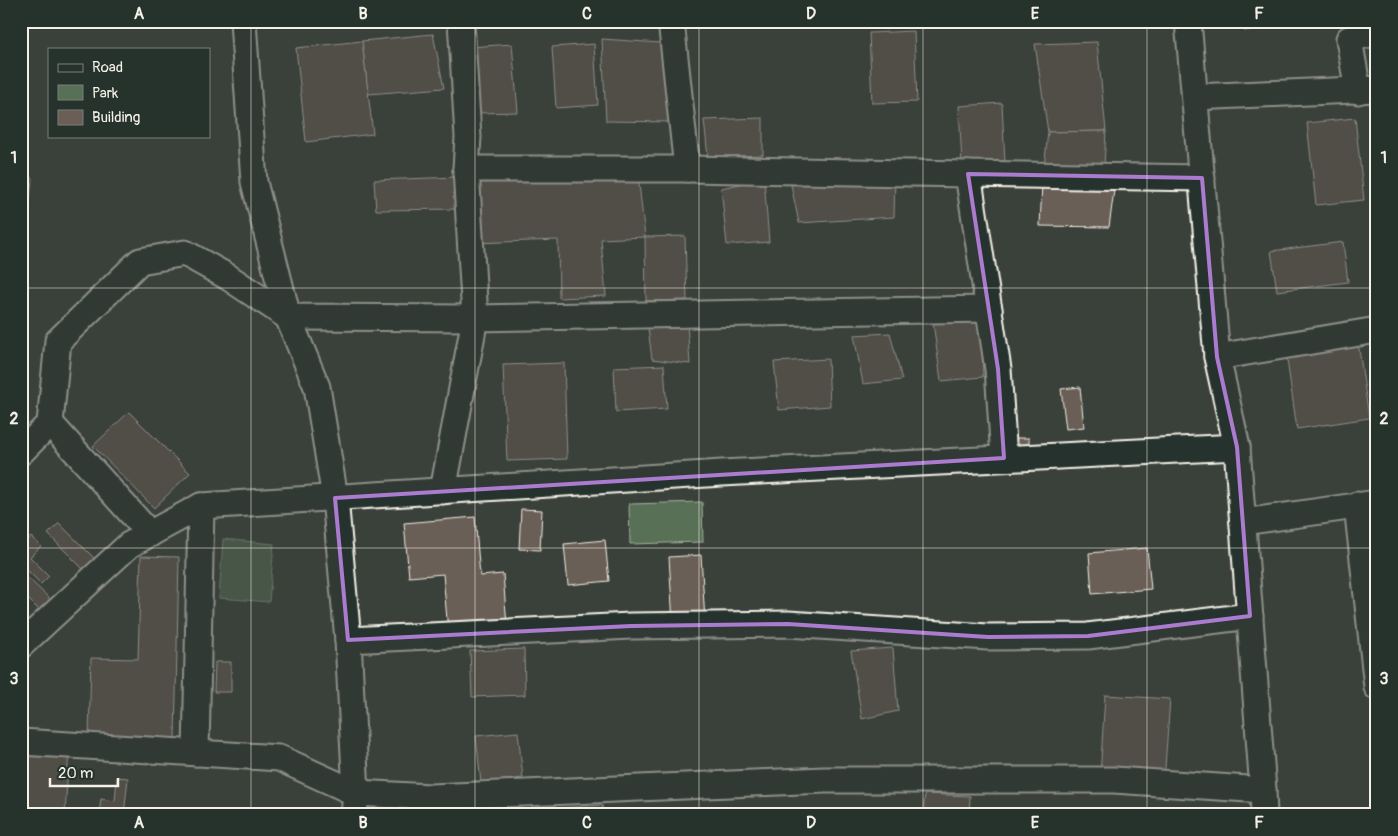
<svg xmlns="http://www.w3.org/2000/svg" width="1398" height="836" viewBox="0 0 1398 836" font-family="Pangolin,sans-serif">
  <rect width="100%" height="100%" fill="#3a403a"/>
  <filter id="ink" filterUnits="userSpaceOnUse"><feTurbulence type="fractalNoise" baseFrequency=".02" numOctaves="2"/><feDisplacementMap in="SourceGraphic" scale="10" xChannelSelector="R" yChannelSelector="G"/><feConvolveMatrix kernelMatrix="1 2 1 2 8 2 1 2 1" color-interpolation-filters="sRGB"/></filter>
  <g filter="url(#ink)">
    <g fill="#587156" stroke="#a6b19f">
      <path d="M702,502l1,40 -73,2 -1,-40z"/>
      <path d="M223,539l51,5 -5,58 -50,-4z"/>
    </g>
    <g fill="#6a5e57" stroke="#f4f1e8">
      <path d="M1243,21h83l-82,10z"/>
      <path d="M914,31l3,71 -45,1 -3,-70z"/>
      <path d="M433,34l11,54 -76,6 -6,-53z"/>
      <path d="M602,39l58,4 11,79 -65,-1z"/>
      <path d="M362,41l11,93 -67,8 -10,-94z"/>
      <path d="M1097,42l9,89 -58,1 -13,-88z"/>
      <path d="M512,44l6,68 -41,1 -7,-66z"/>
      <path d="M594,44l4,61 -42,3 -4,-61z"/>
      <path d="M1002,103l3,60 -43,2 -3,-59z"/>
      <path d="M763,118v37l-55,2 -4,-37z"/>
      <path d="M1355,118l9,82 -48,5 -9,-82z"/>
      <path d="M1106,131l-2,35 -60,2 4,-36z"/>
      <path d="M468,171l170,4 7,62 -44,2 5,57 -47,2 -1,-58 -84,3z"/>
      <path d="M21,177l11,1 -8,94 -3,1z"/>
      <path d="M459,177l2,32 -85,1 -2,-30z"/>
      <path d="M895,177l-1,40 -95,6 -9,-43z"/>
      <path d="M764,179l5,63 -42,3 -6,-57z"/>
      <path d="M1042,183h73l-6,44 -69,-1z"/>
      <path d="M685,236l2,64 -41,1 -1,-64z"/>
      <path d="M1343,242l5,40 -71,9 -6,-40z"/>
      <path d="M981,320l2,57 -42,4 -8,-59z"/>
      <path d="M647,321l40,2 3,41 -38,-5z"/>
      <path d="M890,333l12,47 -39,4 -9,-49z"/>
      <path d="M1357,335l12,83 -72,11 -12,-83z"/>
      <path d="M828,359l2,47 -51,4 -5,-48z"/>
      <path d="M564,363l3,96 -60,2 -4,-96z"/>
      <path d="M664,365l3,44 -51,3 -2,-45z"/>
      <path d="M1080,387l4,40 -18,2 -5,-40z"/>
      <path d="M129,412l61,61 -36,35 -61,-62z"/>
      <path d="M1012,438h17v12l-16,1z"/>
      <path d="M521,509l21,1 -2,40 -21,-1z"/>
      <path d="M1372,515h5v27z"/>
      <path d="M475,517l5,59 23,-2 4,52 -59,5 -5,-57 -34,3 -5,-54z"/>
      <path d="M59,523l36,36 -11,11 -36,-36z"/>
      <path d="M31,537l10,9 -11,11 19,19 -8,8 -20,-20v-18z"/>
      <path d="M605,540l4,41 -41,4 -4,-41z"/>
      <path d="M1147,548l4,41 -59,5 -3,-41z"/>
      <path d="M701,555l4,66 -32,2 -4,-66z"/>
      <path d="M141,556l38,1 -4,182 -86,-2 2,-79 47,1z"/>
      <path d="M21,571l30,29 -11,11 -14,-14 -5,4z"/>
      <path d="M893,648l5,63 -36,8 -11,-68z"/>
      <path d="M524,649l1,46 -53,2 -2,-46z"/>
      <path d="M215,662h16v30h-17z"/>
      <path d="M1105,695l65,4 -6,82 -64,-4z"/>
      <path d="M518,732l5,46 -42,5 -5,-47z"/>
      <path d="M21,746l48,3 -4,66h-44z"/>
      <path d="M117,777l11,1 -4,37h-25l2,-16 14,2z"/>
      <path d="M925,794l45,2 -1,19h-46z"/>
      <path d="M602,805l1,10h-45l-1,-7z"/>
    </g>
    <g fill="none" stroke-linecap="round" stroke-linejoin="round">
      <defs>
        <g id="minor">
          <path d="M243,21l11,161 34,135 29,70 18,111 13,142 8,153 -2,22"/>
          <path d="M461,21l7,116 -2,32h221l515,9"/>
          <path d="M671,21l16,148"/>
          <path d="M1188,21l29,336 20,90 26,343 1,25"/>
          <path d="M1358,91l-9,-52 28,-7"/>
          <path d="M1195,97l182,-8"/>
          <path d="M968,174l30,195 6,89"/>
          <path d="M1217,357l160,-27"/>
          <path d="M50,423l100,111"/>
          <path d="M21,452l29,-29 8,-82 82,-80 45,-8 43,24 60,40 187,1 514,-9"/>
          <path d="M443,491l32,-173 -9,-149"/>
          <path d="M1357,505l20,182"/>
          <path d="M1243,522l134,-19"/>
          <path d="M348,640l283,-14 157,-2 200,13 100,-1 162,-20"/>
          <path d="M21,645l108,-100 72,-39 521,-33 515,-26"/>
          <path d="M21,742l258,16 77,35 75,4 393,-17h290l149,10"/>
          <path d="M196,753l5,-247"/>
        </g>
      </defs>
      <use href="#minor" stroke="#f4f1e8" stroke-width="29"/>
      <use href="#minor" stroke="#26332d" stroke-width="25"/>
    </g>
  </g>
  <path d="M0 0H1398V836H0ZM968,174l234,4 15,179 20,90 13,169 -162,20 -100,1 -200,-13 -157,2 -283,14 -13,-142 669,-40 -6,-89z" fill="#3a403a" fill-opacity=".55" fill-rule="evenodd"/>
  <path fill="none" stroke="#ab7bcf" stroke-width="4" stroke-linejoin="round" d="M968,174l234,4 15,179 20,90 13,169 -162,20 -100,1 -200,-13 -157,2 -283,14 -13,-142 669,-40 -6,-89z"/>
  <path fill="none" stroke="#f4f1e8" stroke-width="1" stroke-opacity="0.55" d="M251,21v794M475,21v794M699,21v794M923,21v794M1147,21v794M21,288h1356M21,548h1356"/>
  <rect width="1398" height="836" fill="none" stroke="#26332d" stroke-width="55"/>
  <rect x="48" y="48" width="162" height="90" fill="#26332d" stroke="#787f78"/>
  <rect x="58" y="64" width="25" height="8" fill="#26332d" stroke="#787f78"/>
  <text x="92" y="72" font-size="15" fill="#f4f1e8">Road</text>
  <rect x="58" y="85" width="25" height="15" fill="#587156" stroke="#787f78"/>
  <text x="92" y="98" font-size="15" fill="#f4f1e8">Park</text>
  <rect x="58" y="110" width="25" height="15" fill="#6a5e57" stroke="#787f78"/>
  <text x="92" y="122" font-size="15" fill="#f4f1e8">Building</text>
  <path d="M50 778v8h68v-8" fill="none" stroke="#f4f1e8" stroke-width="2.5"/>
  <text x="58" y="778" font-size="15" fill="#f4f1e8" stroke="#26332d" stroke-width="4" paint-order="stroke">20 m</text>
  <rect x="28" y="28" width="1342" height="780" fill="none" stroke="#f4f1e8" stroke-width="2"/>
  <g font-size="16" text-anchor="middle" font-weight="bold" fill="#f4f1e8">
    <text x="139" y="19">A</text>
    <text x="363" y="19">B</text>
    <text x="587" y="19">C</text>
    <text x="811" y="19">D</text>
    <text x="1035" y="19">E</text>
    <text x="1259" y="19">F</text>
    <text x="14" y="163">1</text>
    <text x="1384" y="163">1</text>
    <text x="14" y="424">2</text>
    <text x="1384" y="424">2</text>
    <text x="14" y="684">3</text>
    <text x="1384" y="684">3</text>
    <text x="139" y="828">A</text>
    <text x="363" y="828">B</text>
    <text x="587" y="828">C</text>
    <text x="811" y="828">D</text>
    <text x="1035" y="828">E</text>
    <text x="1259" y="828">F</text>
  </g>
</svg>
